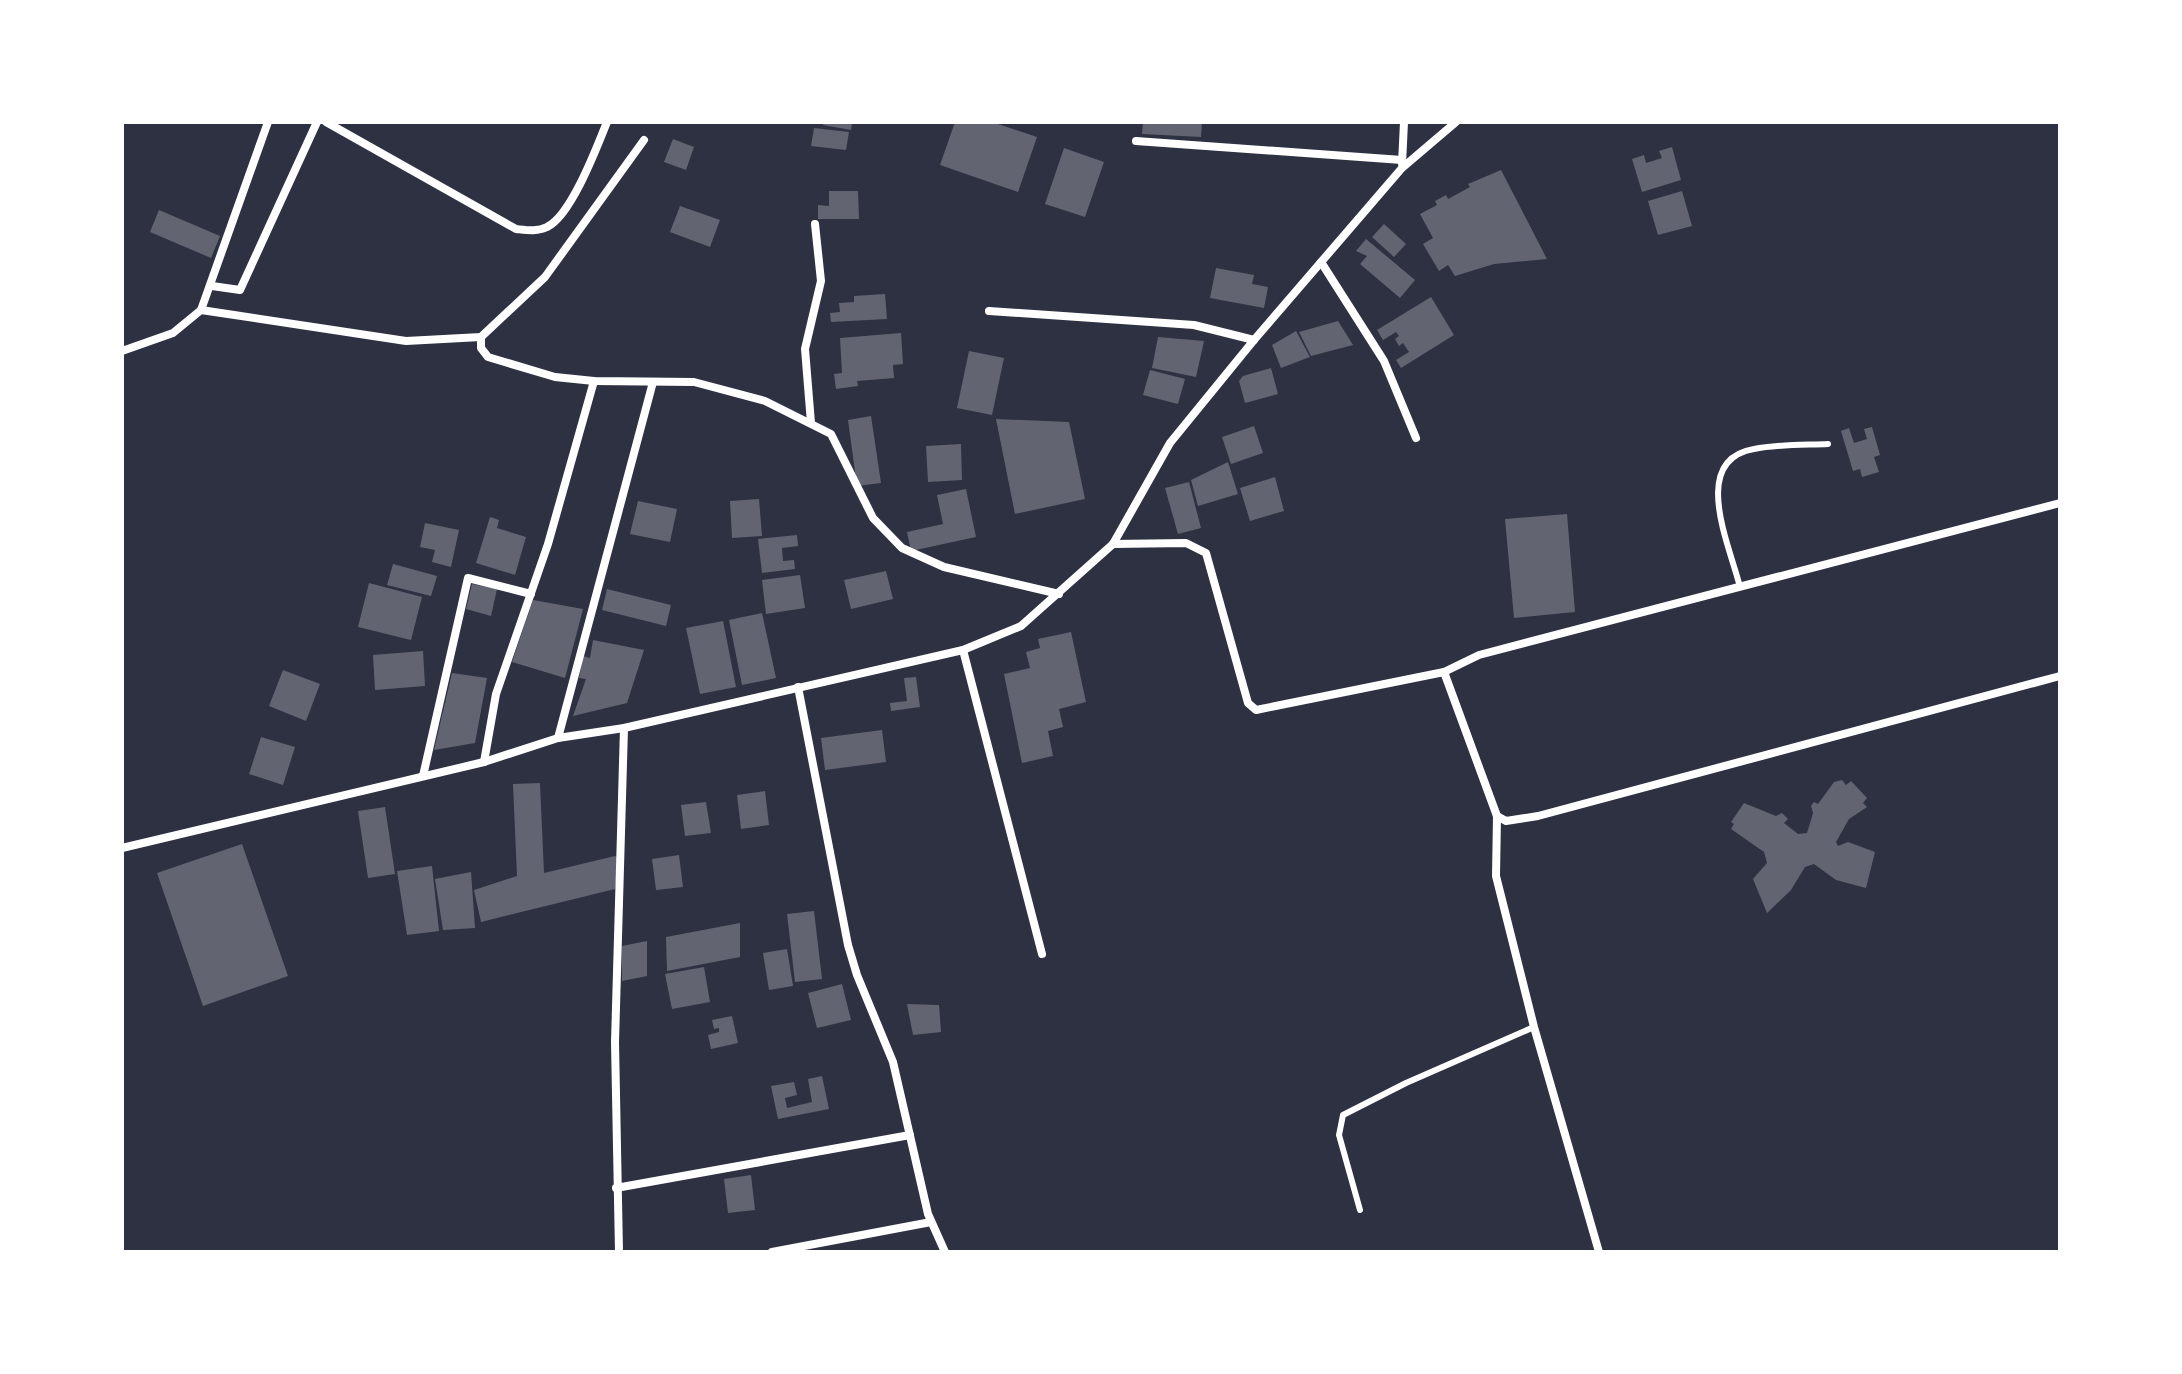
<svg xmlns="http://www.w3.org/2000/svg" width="2182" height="1374" viewBox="0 0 2182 1374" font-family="'Nunito Sans',sans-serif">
  <rect width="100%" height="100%" fill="#2d3142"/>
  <g fill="#626471">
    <path d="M823,122h29l-1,8 -28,-5z"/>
    <path d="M955,122h37l45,15 -19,55 -78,-27z"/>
    <path d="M1143,122h59l-1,15 -59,-3z"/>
    <path d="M814,128l35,4 -3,18 -35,-4z"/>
    <path d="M673,139l21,8 -8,23 -22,-8z"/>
    <path d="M1672,147l9,33 -39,12 -10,-33 12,-4 2,8 16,-5 -3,-7z"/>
    <path d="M1064,148l40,14 -19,55 -40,-13z"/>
    <path d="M1501,170l46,89 -53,5 -39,12 -7,-11 -9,6 -16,-27 10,-6 -13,-24 17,-9 -2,-4 11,-6 2,4 22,-12 -2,-3z"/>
    <path d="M829,191h29l1,28h-41v-14l11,1z"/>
    <path d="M1682,191l10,35 -34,9 -10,-34z"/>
    <path d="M680,206l40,14 -10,27 -40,-15z"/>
    <path d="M159,210l61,26 -9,22 -61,-26z"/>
    <path d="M1384,224l22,20 -12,13 -22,-20z"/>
    <path d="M1366,239l49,41 -15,18 -40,-34 7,-8 -11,-5z"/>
    <path d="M1216,268l38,7 -2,9 16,3 -4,21 -54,-10z"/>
    <path d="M885,294l2,25 -56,3 -1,-9 10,-1 -1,-9 15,-1v-6z"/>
    <path d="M1431,297l23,38 -53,33 -5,-8 13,-8 -6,-9 -4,3 -4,-7 4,-3 -3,-4 -13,8 -6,-10z"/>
    <path d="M1338,321l15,24 -42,11 -12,-24z"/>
    <path d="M1296,331l14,26 -29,11 -9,-23z"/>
    <path d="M901,333l2,31 -10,1 1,13 -37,3 1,5 -22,3 -2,-15 8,-1 -2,-35z"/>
    <path d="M1158,337l46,4 -8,36 -44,-9z"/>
    <path d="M969,351l35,7 -12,57 -35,-7z"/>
    <path d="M1271,368l7,26 -33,9 -6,-22 4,-5z"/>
    <path d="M1150,370l35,9 -7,25 -35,-9z"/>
    <path d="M871,416l10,67 -24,3 -9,-66z"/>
    <path d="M996,419l73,3 16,77 -70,15z"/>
    <path d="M1254,426l9,27 -32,11 -9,-27z"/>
    <path d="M1872,427l8,28 -6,2 5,15 -17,5 -2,-8 -7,2 -12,-40 8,-3 5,15 13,-4 -3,-10z"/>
    <path d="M961,444l1,36 -34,2 -2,-36z"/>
    <path d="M1228,462l10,32 -40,12 -7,-26z"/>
    <path d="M1275,477l9,34 -34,10 -10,-33z"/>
    <path d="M1189,482l12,46 -23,6 -13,-46z"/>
    <path d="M966,489l10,48 -65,14 -4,-19 36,-8 -6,-29z"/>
    <path d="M759,499l3,37 -30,2 -2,-37z"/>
    <path d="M638,501l39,8 -7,33 -40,-8z"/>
    <path d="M1567,514l8,98 -61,6 -9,-99z"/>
    <path d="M490,517l9,3 -2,8 29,9 -11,38 -39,-12z"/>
    <path d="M425,523l34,7 -8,37 -19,-5 3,-12 -15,-3z"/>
    <path d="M797,535l1,11 -16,2 1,13 11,-1 1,9 -33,4 -4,-34z"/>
    <path d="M393,564l44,12 -6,20 -44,-11z"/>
    <path d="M886,571l7,28 -42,10 -7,-29z"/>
    <path d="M800,575l5,33 -39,6 -4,-34z"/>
    <path d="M369,583l53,14 -11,43 -53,-13z"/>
    <path d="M472,584l25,5 -6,27 -25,-7z"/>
    <path d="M607,589l64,16 -5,21 -64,-16z"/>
    <path d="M533,600l50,9 -18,69 -53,-16z"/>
    <path d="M762,613l14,65 -34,7 -13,-65z"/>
    <path d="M723,621l13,66 -36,7 -14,-66z"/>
    <path d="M1071,632l15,70 -27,7 4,18 -15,4 5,25 -31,7 -18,-89 26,-6 -4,-16 14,-4 -2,-9z"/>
    <path d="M593,640l51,10 -17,53 -54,13 13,-37 -7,-1 4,-22 7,2z"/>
    <path d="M423,651l2,35 -50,4 -2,-35z"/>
    <path d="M283,670l37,14 -14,37 -37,-15z"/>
    <path d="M452,673l35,5 -12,65 -41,7z"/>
    <path d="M916,677l4,30 -29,4 -1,-8 17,-2 -3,-23z"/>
    <path d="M882,730l4,32 -61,8 -4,-32z"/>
    <path d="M261,737l34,10 -12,38 -34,-11z"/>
    <path d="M1842,780l4,5 5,-4 16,17 -4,5 4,4 -18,12 -13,23 2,4 10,-4 27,10 -9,36 -30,-8 -22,-16 -9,3 -14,23 -24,23 -14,-34 14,-16 -3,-11 -33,-23 3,-5 -3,-2 13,-19 32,13 6,-3 6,6 -4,4 14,11 9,-1 6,-20 -2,-7 3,-4 4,2 16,-22z"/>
    <path d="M540,783l4,90 71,-17 5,3 -5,30 -134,33 -7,-32 43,-14 -4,-92z"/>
    <path d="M765,791l4,34 -28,4 -4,-34z"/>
    <path d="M706,802l5,31 -26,3 -4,-31z"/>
    <path d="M385,807l10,67 -27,4 -10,-67z"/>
    <path d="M242,844l46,132 -85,30 -46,-133z"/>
    <path d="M679,855l4,32 -27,3 -4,-31z"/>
    <path d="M432,866l7,65 -32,4 -10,-64z"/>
    <path d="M471,872l4,56 -32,2 -8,-51z"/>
    <path d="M814,911l8,68 -27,3 -8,-68z"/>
    <path d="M740,923v34l-73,14 -1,-34z"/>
    <path d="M647,941v35l-25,5v-35z"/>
    <path d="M787,949l6,37 -24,4 -6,-37z"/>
    <path d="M704,967l6,35 -38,7 -7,-35z"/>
    <path d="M842,984l9,36 -34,8 -9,-35z"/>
    <path d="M907,1004l32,1 2,27 -28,3z"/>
    <path d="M732,1016l6,27 -27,6 -3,-14 11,-3v-4l-5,1 -2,-9z"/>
    <path d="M822,1076l7,33 -51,10 -7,-33 23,-4 3,13 -12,3 2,10 25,-6 -4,-23z"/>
    <path d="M751,1175l4,35 -27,3 -4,-34z"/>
  </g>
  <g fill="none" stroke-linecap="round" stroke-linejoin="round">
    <g stroke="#fff" stroke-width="6">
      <path d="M1740,587c-10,-41 -51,-127 14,-138 24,-5 50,-4 74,-5"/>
      <path d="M1360,1210l-21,-75 4,-20 63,-32 128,-56"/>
    </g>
    <g stroke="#fff" stroke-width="8">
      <path d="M326,122l190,107c10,1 21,3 31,-2 24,-11 50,-80 60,-105"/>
      <path d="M1136,141l266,19"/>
      <path d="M1402,164l2,-42"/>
      <path d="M1321,262l63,99 32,77"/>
      <path d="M212,286l28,4 77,-168"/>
      <path d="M201,310l205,31 75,-4 64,-60 99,-137"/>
      <path d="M989,311l205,14 60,15"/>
      <path d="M481,337v11l7,9 67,20 39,4 100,1 71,19 66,33 42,84 29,30 42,19 115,27"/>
      <path d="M122,351l51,-18 28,-23 67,-188"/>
      <path d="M811,423l-6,-74 16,-68 -6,-57"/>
      <path d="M1113,544l73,-1 20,10 42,150 8,7 188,-38 53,144 -1,60 38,151 65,225"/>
      <path d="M963,650l79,304"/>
      <path d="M1444,672l35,-17 581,-152"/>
      <path d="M798,687l50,258 9,30 36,87 35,152 17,38"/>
      <path d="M558,738l95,-356"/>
      <path d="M484,762l12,-68 52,-150 46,-163"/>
      <path d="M423,776l45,-198 63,16"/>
      <path d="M1497,816l9,5 32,-5 522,-140"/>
      <path d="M122,848l362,-86 74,-24 66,-10 339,-78 58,-24 92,-82 57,-101 84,-103 148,-172 54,-46"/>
      <path d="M616,1188l294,-53"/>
      <path d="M619,1252l-4,-210 9,-314"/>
      <path d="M772,1252l159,-30"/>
    </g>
  </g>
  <rect width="2182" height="1374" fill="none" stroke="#ffffff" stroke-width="248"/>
</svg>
